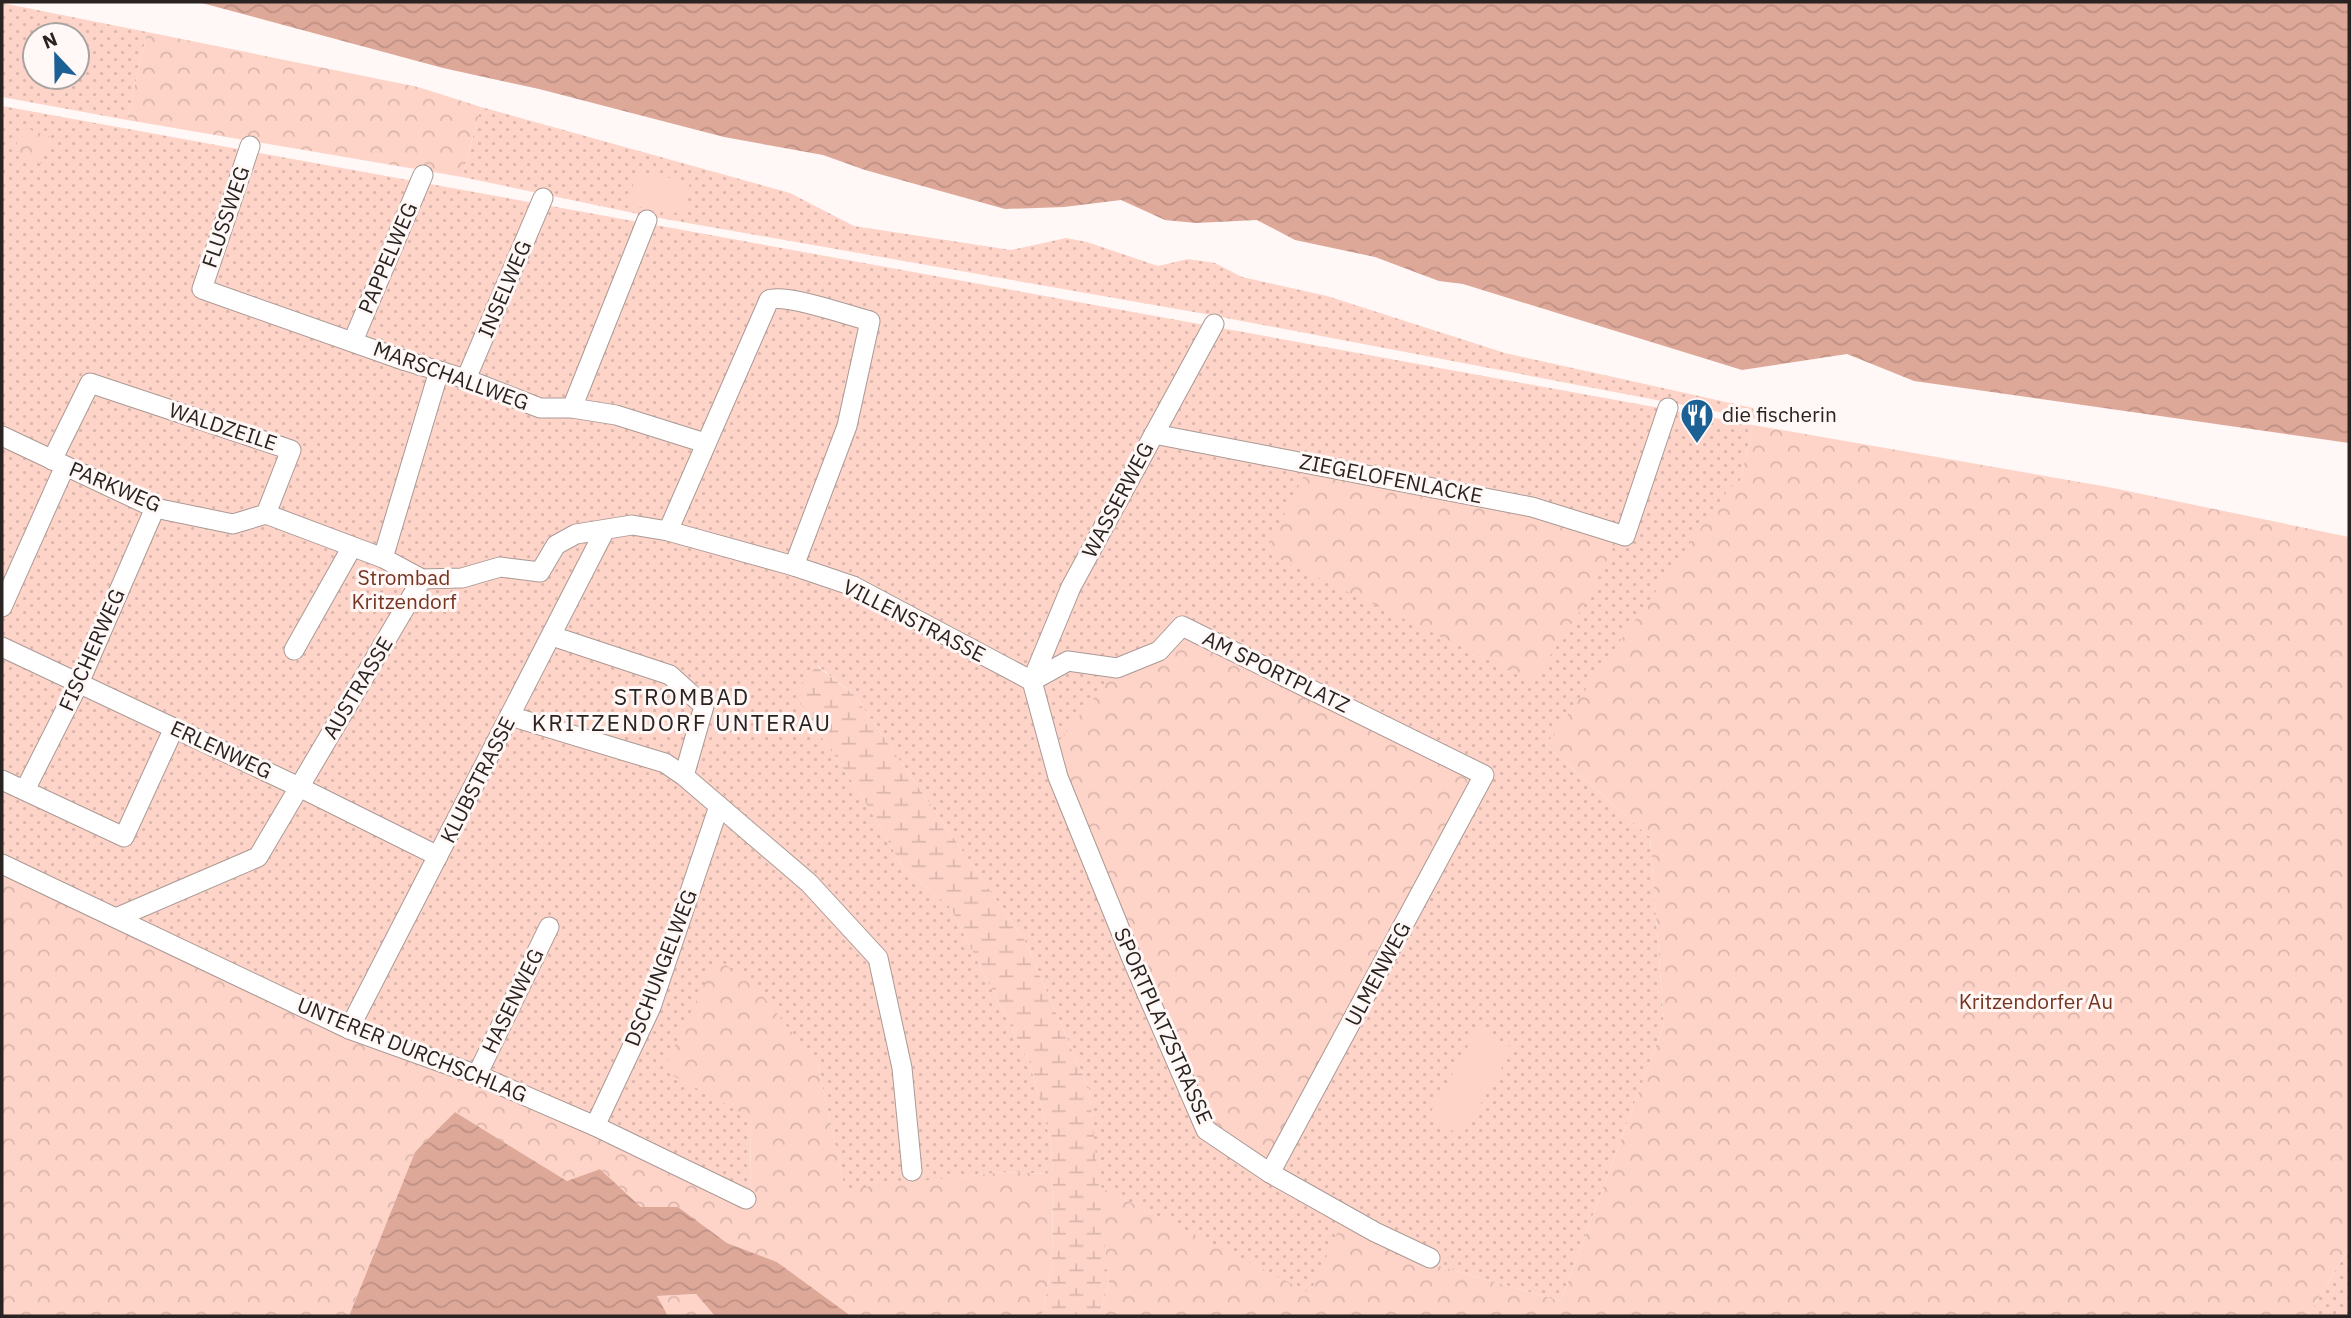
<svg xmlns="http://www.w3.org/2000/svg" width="2351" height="1318" viewBox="0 0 2351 1318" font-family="'IBM Plex Sans',sans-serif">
  <defs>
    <pattern id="grass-dots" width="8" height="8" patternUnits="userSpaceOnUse" patternTransform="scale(1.75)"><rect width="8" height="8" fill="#fed4c8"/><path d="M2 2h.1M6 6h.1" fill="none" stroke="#dab6ac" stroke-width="1.8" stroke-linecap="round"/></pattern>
    <pattern id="forest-crowns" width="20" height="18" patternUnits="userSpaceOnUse" patternTransform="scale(1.75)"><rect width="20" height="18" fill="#fed4c8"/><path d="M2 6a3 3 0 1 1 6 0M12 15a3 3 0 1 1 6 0" fill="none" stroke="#dab6ac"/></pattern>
    <pattern id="wetland-marsh" width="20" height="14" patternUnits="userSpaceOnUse" patternTransform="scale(1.75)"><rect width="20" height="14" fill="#fed4c8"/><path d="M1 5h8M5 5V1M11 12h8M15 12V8" fill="none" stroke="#dab6ac"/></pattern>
    <pattern id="water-waves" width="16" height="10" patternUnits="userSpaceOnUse" patternTransform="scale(1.75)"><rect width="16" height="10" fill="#dea899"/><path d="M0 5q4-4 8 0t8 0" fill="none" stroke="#be9084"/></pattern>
  </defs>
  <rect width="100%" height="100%" fill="#fff8f6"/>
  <g fill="url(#grass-dots)" fill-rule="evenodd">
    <path d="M2,3l145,29 -20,88 -125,-23zM35,35h42v42h-42z"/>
    <path d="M2,106l1751,319 -13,57 -194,263 104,92 14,187 -103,277 -133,-38 -118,31 -212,-108 -9,-97 -64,-148 -170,-245 -37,-30 -6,57 48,70 43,74 47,40 80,157 20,75 3,35 -48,-2 -160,18 -27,-125 -67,53 -1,77 -397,-170 -351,-168z"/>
    <path d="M481,107l309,86 64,33 157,24 55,-12 21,4 71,24 30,-7 27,4 27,14 85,19 178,57 248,55 3,11 -545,-104 -563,-99 -186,-39z"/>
    <path d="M2349,1248v68h-41z"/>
  </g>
  <g fill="url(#forest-crowns)">
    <path d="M147,32l271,55 63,20 -19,70 -335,-57z"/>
    <path d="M23,127l28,10 -10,27 -28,-10z"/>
    <path d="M1753,425l355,62 241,50v711l-41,68h-1209l10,-32 -11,-98 212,107 33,-73 85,43 133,38 103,-277 -14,-187 -104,-92 184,-258 10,-5z"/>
    <path d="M1307,470l214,40 95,32 -33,65 -50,74 -268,-129z"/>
    <path d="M1185,636l291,143 -207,384 -58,-39 -146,-349 -8,-32 55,-67c31,-3 51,-19 73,-40z"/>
    <path d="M2,870l748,325 1,-77 -88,-48 54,-112 41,32 60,75 27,124 160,-17 48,2 -1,91 -10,51h-191l-74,-54 -50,-19 -49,-36h-37l-41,-38 -33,12 -112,-69 -40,40 -66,164h-347z"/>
    <path d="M696,1294l19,22h-47l-11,-20z"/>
  </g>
  <path fill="url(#wetland-marsh)" d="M817,666l38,30 170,245 64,148 20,195 -10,32h-57l10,-51 1,-91 -3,-35 -20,-75 -80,-157 -47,-40 -43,-74 -48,-70 -18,-31z"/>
  <g fill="#fed4c8">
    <path d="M635,173l55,8 -5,33 -55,-8z"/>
    <path d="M1478,1028l35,20 -51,88 -34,-19z"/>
  </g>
  <g fill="url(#water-waves)">
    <path d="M198,2h2151v441l-435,-62 -67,-27 -105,16 -279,-86 -24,-3 -64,-24 -80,-17 -38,-20 -61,3 -31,-3 -44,-20 -57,7 -59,2 -140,-39 -42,-15 -99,-18 -185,-48 -96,-21z"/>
    <path d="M455,1112l112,69 33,-12 41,38h37l49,36 50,19 74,54h-136l-19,-22 -39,2 11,20h-319l66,-164z"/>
  </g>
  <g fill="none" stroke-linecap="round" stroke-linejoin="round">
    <defs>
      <g id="minor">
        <path d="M250,146l-48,143 204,72 60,18 74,29h32l44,7 89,28"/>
        <path d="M353,341l70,-166"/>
        <path d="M466,379l77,-181"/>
        <path d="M572,408l75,-188"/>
        <path d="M1154,434l378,73 93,29 43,-128"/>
        <path d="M2,436l153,72 78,16 33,-10 117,44 39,21"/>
        <path d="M52,460l38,-77 201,67 -25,64"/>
        <path d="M668,531l101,-231c16,-7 81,16 101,21l-23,105 -53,140"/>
        <path d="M383,558l56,-187"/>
        <path d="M2,607l63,-141"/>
        <path d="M552,636l118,39 34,31 -20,70"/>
        <path d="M2,647l297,140 139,69"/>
        <path d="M294,650l58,-103"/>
        <path d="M1032,681l36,-20 49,7 42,-17 23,-25 302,149 -214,398"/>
        <path d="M1032,681l26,96 74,182 74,171 64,43 105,59 55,26"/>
        <path d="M1032,681l39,-94 143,-263"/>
        <path d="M510,716l155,47 19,13 125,107 69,75 24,110 10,103"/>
        <path d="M2,780l122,57 50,-109"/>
        <path d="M25,790l54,-107 76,-175"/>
        <path d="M2,864l347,165 128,46 118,51 151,73"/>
        <path d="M116,918l142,-61 164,-278 40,-1 38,-11 40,5 16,-27 20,-11 56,-9 36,6 126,35 59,20 179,95"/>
        <path d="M349,1029l256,-499"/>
        <path d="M477,1075l72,-148"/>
        <path d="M595,1126l56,-119 68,-201"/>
      </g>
    </defs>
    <use href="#minor" stroke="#aa9995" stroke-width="21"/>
    <use href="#minor" stroke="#fff" stroke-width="19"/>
  </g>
  <defs>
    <symbol id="restaurant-pin" viewBox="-11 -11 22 30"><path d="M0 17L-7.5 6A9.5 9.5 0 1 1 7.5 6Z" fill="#1c6196" stroke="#fff8f6"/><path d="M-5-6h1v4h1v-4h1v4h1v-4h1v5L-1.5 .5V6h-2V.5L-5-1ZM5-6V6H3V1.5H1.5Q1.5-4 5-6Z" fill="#fff"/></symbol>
  </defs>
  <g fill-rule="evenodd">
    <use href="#restaurant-pin" x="1678" y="396" width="38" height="52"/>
  </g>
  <g text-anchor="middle" stroke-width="6" stroke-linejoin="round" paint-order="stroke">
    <g font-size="21" fill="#292321" stroke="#fff8f6">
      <text transform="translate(226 217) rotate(-71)" y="7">FLUSSWEG</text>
      <text transform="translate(388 258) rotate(-67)" y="7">PAPPELWEG</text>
      <text transform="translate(505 289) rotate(-67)" y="7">INSELWEG</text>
      <text transform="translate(451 376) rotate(20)" y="7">MARSCHALLWEG</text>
      <text transform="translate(223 427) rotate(18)" y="7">WALDZEILE</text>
      <text transform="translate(1391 479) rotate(11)" y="7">ZIEGELOFENLACKE</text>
      <text transform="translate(115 487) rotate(23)" y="7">PARKWEG</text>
      <text transform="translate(1118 500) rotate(-62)" y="7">WASSERWEG</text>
      <text transform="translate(914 621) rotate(27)" y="7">VILLENSTRASSE</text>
      <text transform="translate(92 650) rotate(-66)" y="7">FISCHERWEG</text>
      <text transform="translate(1276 672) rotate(26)" y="7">AM SPORTPLATZ</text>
      <text transform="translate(358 688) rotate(-59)" y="7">AUSTRASSE</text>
      <text transform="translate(221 750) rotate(25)" y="7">ERLENWEG</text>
      <text transform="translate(478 780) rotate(-63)" y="7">KLUBSTRASSE</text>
      <text transform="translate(661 968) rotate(-69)" y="7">DSCHUNGELWEG</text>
      <text transform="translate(1378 974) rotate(-62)" y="7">ULMENWEG</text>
      <text transform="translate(513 1001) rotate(-64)" y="7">HASENWEG</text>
      <text transform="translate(1163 1026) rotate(66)" y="7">SPORTPLATZSTRASSE</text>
      <text transform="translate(412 1050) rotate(22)" y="7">UNTERER DURCHSCHLAG</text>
    </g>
    <g font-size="21" fill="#292321" stroke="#fff8f6" text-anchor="start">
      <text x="1722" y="422">die fischerin</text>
    </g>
    <g font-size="21" fill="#763422" stroke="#fff8f6">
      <text x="404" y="585">Strombad<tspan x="404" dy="24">Kritzendorf</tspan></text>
      <text x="2036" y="1009">Kritzendorfer Au</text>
    </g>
    <g font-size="23" letter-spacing="2" fill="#292321" stroke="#fff8f6">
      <text x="682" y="705">STROMBAD<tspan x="682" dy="26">KRITZENDORF UNTERAU</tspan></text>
    </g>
  </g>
  <rect width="2351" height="1318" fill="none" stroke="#292321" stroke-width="7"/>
  <g transform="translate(56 56) rotate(338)"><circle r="33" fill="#fff8f6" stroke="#a9a3a1" stroke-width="2"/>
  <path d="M0-5L12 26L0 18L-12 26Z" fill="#1c6196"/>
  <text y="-10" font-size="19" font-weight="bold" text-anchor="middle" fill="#292321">N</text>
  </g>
</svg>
